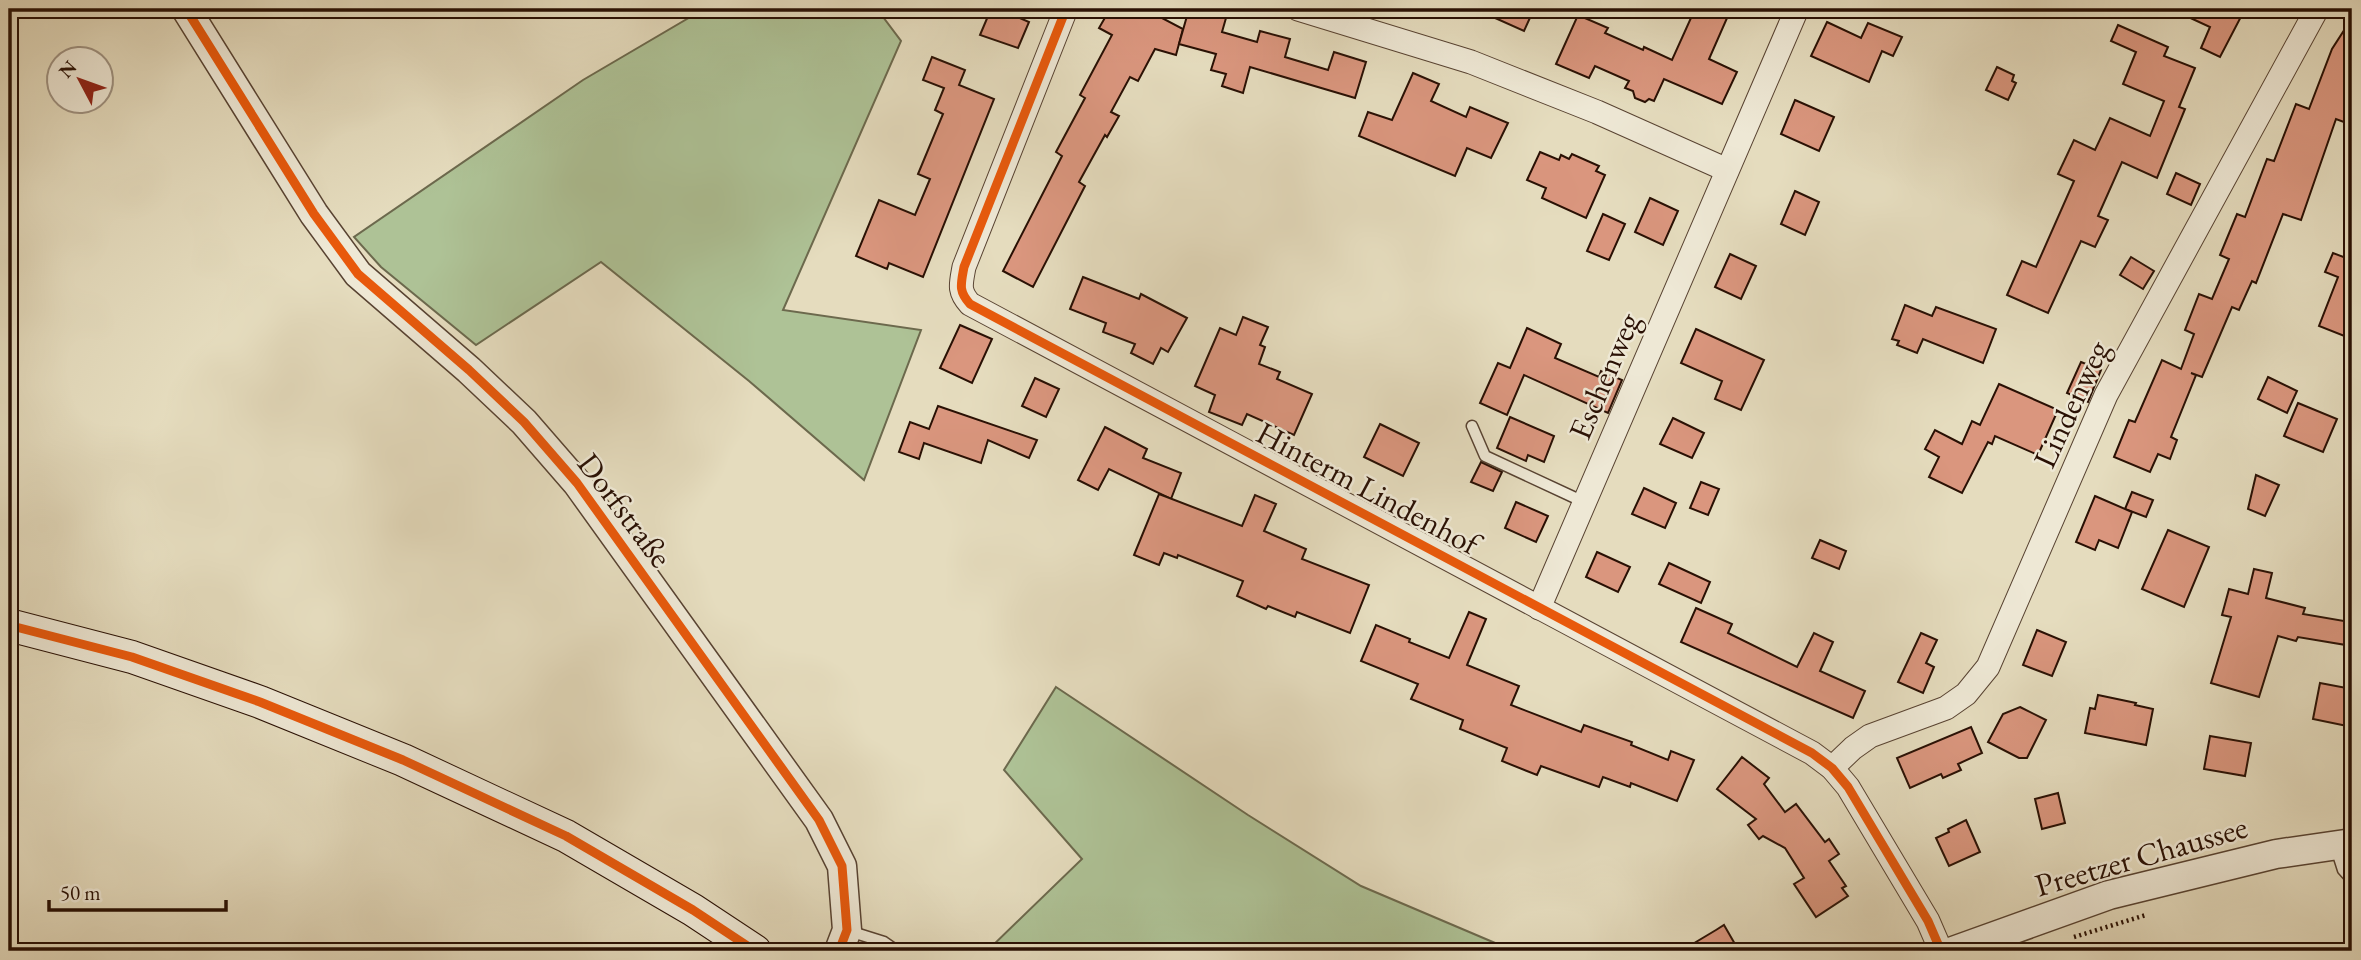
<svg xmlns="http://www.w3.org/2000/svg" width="2361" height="960" viewBox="0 0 2361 960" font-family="'EB Garamond',serif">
  <rect width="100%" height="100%" fill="#e5dcbe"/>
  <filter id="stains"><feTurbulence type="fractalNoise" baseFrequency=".00286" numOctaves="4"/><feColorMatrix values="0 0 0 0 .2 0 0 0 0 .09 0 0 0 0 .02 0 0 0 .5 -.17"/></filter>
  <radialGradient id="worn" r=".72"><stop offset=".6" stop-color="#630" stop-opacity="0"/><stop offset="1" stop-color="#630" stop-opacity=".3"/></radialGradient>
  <g fill="#aec296" stroke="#6c694d" stroke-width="2">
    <path d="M704,9h173l24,32 -118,269 138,20 -57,150 -115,-99 -148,-119 -125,83 -95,-78 -27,-30 229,-157z"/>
    <path d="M1056,687l192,128 113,71 153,65h-527l95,-92 -78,-89z"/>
  </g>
  <g fill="#da967e" stroke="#291004" stroke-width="2">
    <path d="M991,9h8l30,13 -11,26 -38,-13z"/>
    <path d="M1110,9h35l38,20 -7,26 -21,-6 -17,32 -8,-4 -19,35 8,4 -12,21 -2,-2 -26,47 6,4 -52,101 -30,-16 59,-115 -6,-4 29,-54 -5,-3 32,-60 -13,-7z"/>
    <path d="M1189,9l37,9 -4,14 35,10 3,-11 30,8 -5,18 43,13 6,-18 32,10 -11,36 -105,-31 -7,26 -21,-7 4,-12 -15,-4 5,-16 -37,-10z"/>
    <path d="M1475,9h59l-10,22z"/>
    <path d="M1695,9h36l-22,50 28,13 -15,32 -58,-25 -10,22 -5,-2 -4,3 -10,-4 -2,-7 -8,-3 4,-7 -34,-15 -6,12 -33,-14 22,-49 30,13 -3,5 38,17 1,-3 28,13z"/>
    <path d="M2171,9h74l-25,48 -19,-9 9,-21z"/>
    <path d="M2352,18v107l-16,-6 -35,101 -18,-6 -27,69 -4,-2 -13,29 -7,-3 -30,70 -11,-4 5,2 -25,62 6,3 -7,19 -12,-5 -8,18 -36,-15 15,-37 6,2 27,-62 19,9 13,-35 -9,-4 14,-36 13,5 17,-40 -9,-4 17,-41 8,3 22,-58 7,2 22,-57 13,5 23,-60z"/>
    <path d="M1827,22l34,16 7,-15 34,14 -9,19 -11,-5 -13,31 -58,-26z"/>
    <path d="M2118,25l50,22 -4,9 31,12 -16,39 6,2 -28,69 -35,-16 -24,54 10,4 -13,27 -14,-6 -33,72 -41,-18 15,-34 14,6 38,-86 -16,-7 16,-34 21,10 15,-32 40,18 14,-35 -41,-17 13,-32 -25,-11z"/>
    <path d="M932,57l33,13 -6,15 35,14 -71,178 -34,-14 -2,6 -31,-13 23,-56 36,15 15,-36 -12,-5 25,-60 -8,-4 9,-22 -21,-8z"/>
    <path d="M1997,67l17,8 -2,6 4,2 -8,17 -22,-10z"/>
    <path d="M1413,73l26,11 -8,17 35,16 4,-10 38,16 -17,35 -24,-10 -12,28 -96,-40 9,-24 24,8z"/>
    <path d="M1795,100l39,17 -15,34 -38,-17z"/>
    <path d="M1540,152l19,8 2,-5 8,4 3,-5 27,12 -3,5 9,4 -19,43 -44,-20 4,-10 -19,-8z"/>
    <path d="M2176,173l24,11 -9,21 -24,-11z"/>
    <path d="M1795,191l24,11 -14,33 -24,-11z"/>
    <path d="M1650,198l28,13 -15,34 -28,-13z"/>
    <path d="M1603,214l22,10 -16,36 -22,-9z"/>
    <path d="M2351,244h1v95l-33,-13 19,-49 -13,-5 8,-19 13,5z"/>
    <path d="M1730,254l26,12 -15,33 -26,-12z"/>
    <path d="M2131,257l23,14 -11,18 -23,-14z"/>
    <path d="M1083,277l56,22 2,-5 46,24 -19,34 -7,-4 -8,16 -22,-11 4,-9 -32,-12 3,-9 -36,-14z"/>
    <path d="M1905,305l27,11 4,-9 60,22 -13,34 -60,-24 -6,14 -20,-8 2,-4 -7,-2z"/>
    <path d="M1243,317l25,10 -8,18 5,2 -6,17 21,8 -3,7 35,15 -18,41 -47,-21 -5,11 -33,-13 6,-17 -20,-9 25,-58 16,7z"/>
    <path d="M960,325l32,14 -20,44 -32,-15z"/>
    <path d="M1527,328l34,16 -6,14 44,19 2,-6 21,9 -14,33 -84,-38 -17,40 -27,-12 18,-40 12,5z"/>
    <path d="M1696,329l68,31 -23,50 -26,-11 7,-18 -41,-18z"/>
    <path d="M2081,362l20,8 -13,32 -21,-9z"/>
    <path d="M2268,377l29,14 -10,22 -29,-14z"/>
    <path d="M1035,378l24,11 -13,28 -24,-11z"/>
    <path d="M1999,384l59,26 -20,45 -43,-19 -3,8 -4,-2 -26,51 -33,-16 10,-20 -14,-8 10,-19 27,14 10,-23 8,4z"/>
    <path d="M2298,403l39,16 -14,33 -39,-16z"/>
    <path d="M938,406l99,34 -8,18 -41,-18 -7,23 -57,-20 -5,16 -20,-7 11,-30 19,7z"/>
    <path d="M1510,417l44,19 -10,26 -16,-7 -2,6 -29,-13z"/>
    <path d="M1673,418l31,15 -12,25 -32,-14z"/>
    <path d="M1380,424l39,19 -16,33 -39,-19z"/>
    <path d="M1105,427l42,22 -4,9 38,15 -10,26 -62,-30 -11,21 -20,-10z"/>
    <path d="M1481,462l21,10 -9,19 -22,-9z"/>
    <path d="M2256,475l23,10 -14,31 -17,-7z"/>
    <path d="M1701,482l18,7 -11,26 -18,-7z"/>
    <path d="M1644,488l32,15 -11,25 -33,-14z"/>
    <path d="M2132,492l21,8 -7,17 -21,-8z"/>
    <path d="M1159,494l83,32 13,-31 21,9 -12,27 42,18 -4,10 67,26 -19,48 -53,-21 -2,5 -27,-11 -2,3 -29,-13 6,-15 -65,-26 -1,3 -13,-5 -5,12 -25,-10z"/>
    <path d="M2095,496l37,16 -14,36 -19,-8 -4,10 -19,-8z"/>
    <path d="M1516,502l32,14 -12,26 -31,-14z"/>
    <path d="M2168,530l41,17 -25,60 -42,-18z"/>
    <path d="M1820,540l26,11 -7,18 -27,-11z"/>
    <path d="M1597,552l33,15 -12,25 -32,-15z"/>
    <path d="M1669,563l41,19 -9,21 -42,-19z"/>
    <path d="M2254,569l18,4 -6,25 39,10 -2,6 47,8 -4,23 -48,-8 -2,4 -18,-5 -19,61 -48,-14 20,-66 -9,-2 7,-26 19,5z"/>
    <path d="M1696,608l36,16 -4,9 69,34 17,-34 19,9 -13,29 45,20 -12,27 -172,-76z"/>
    <path d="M1469,612l17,7 -19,46 52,21 -8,19 70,27 3,-7 48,17 -1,3 37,15 3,-9 23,9 -17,41 -46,-18 -1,4 -27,-10 -4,10 -58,-21 -4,9 -35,-14 5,-13 -47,-19 3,-9 -52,-21 7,-15 -57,-23 15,-36 34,14 -1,3 40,16z"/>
    <path d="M2037,630l29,12 -14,34 -29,-11z"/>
    <path d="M1921,633l16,7 -11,23 8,4 -11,26 -25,-11z"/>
    <path d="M2320,683l32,6v38l-39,-8z"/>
    <path d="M2098,695l38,8 -1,2 18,4 -7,36 -61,-12 5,-25 5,1z"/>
    <path d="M2020,707l26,13 -19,38h-8l-31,-16 15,-28z"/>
    <path d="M1971,727l11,26 -24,11 3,6 -18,8 -2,-4 -31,14 -13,-30z"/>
    <path d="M2210,736l41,7 -6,33 -41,-7z"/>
    <path d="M1742,757l27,21 -5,6 21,28 11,-8 29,38 4,-3 10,15 -10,7 17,25 -4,2 6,8 -32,21 -22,-33 10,-6 -19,-30 -22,-12 -4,3 -11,-14 8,-6 -39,-30z"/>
    <path d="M2058,793l7,30 -23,6 -7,-30z"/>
    <path d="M1966,820l14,32 -31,14 -13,-28 13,-6 -1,-3z"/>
    <path d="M1724,925l15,26h-58l35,-21z"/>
  </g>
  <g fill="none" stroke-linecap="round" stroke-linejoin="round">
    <defs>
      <g id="service">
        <path d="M1472,426l13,30 99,46"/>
        <path d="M2336,848l7,22 9,10"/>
        <path d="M849,931l35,11 13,9"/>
      </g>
      <g id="minor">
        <path d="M1066,9l-102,258c-3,17 -6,24 6,37l842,449 20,15 16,19 80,134 13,30"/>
        <path d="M1298,9l173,53 126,50 130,58"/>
        <path d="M1539,608l258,-599"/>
        <path d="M1832,768l21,-20 17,-12 76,-28 20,-14 22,-27 118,-272 211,-386"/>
      </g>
      <g id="tertiary">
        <path d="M186,9l128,205 44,60 111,96 55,52 53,61 242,337 23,46 5,64 -8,21"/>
        <path d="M1953,951l156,-56 167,-41 76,-11"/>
      </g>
      <path id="secondary" d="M9,625l123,32 128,45 143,58 163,76 127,74 62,41"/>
    </defs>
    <use href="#service" stroke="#584332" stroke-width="13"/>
    <use href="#minor" stroke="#584332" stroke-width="25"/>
    <use href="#tertiary" stroke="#584332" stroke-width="31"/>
    <use href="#secondary" stroke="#291004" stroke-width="34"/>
    <path stroke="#291004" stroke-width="4.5" stroke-dasharray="2 3.5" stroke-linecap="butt" d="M2074,937l72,-22"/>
    <use href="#service" stroke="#eee8d5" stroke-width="10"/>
    <use href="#minor" stroke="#eee8d5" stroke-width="23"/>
    <use href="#tertiary" stroke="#eee8d5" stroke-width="28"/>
    <use href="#secondary" stroke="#eee8d5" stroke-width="32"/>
    <defs>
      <g id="cycleway">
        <path d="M186,9l128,205 44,60 111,96 55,52 53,61 242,337 23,46 5,64 -8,21"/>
        <path d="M1066,9l-102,258c-3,17 -6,24 6,37l842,449 20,15 16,19 80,134 13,30"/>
        <path d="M12,626l120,31 128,45 143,58 163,76 127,74 62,41"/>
      </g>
    </defs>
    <use href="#cycleway" stroke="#eee8d5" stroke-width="13"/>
    <use href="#cycleway" stroke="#e8590c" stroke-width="9"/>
  </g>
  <g text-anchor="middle" stroke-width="5" stroke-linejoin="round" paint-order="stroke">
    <g font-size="32" fill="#291004" stroke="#eee8d5">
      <text transform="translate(1604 376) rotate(-67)" y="11">Eschenweg</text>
      <text transform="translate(2071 404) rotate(-65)" y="11">Lindenweg</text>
      <text transform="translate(1368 488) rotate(28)" y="11">Hinterm Lindenhof</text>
      <text transform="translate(625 510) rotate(53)" y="11">Dorfstraße</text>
      <text transform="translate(2141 856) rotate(-16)" y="11">Preetzer Chaussee</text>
    </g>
  </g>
  <rect width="2361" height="960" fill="none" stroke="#e5dcbe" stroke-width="35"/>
  <rect x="10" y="10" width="2340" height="939" fill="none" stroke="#291004" stroke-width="3.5"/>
  <rect x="18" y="18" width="2326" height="925" fill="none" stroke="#291004" stroke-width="2"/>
  <g transform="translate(80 80) rotate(311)"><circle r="33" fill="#eee8d5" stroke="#9f9281" stroke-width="2"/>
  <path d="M0-5L12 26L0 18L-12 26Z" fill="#8f2418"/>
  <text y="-10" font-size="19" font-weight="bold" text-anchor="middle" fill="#291004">N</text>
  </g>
  <path d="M49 900v10h177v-10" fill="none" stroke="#291004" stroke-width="3.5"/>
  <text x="60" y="900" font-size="21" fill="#291004" stroke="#eee8d5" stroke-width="5" paint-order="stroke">50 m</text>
  <rect width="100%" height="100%" filter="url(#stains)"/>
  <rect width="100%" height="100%" fill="url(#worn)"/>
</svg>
